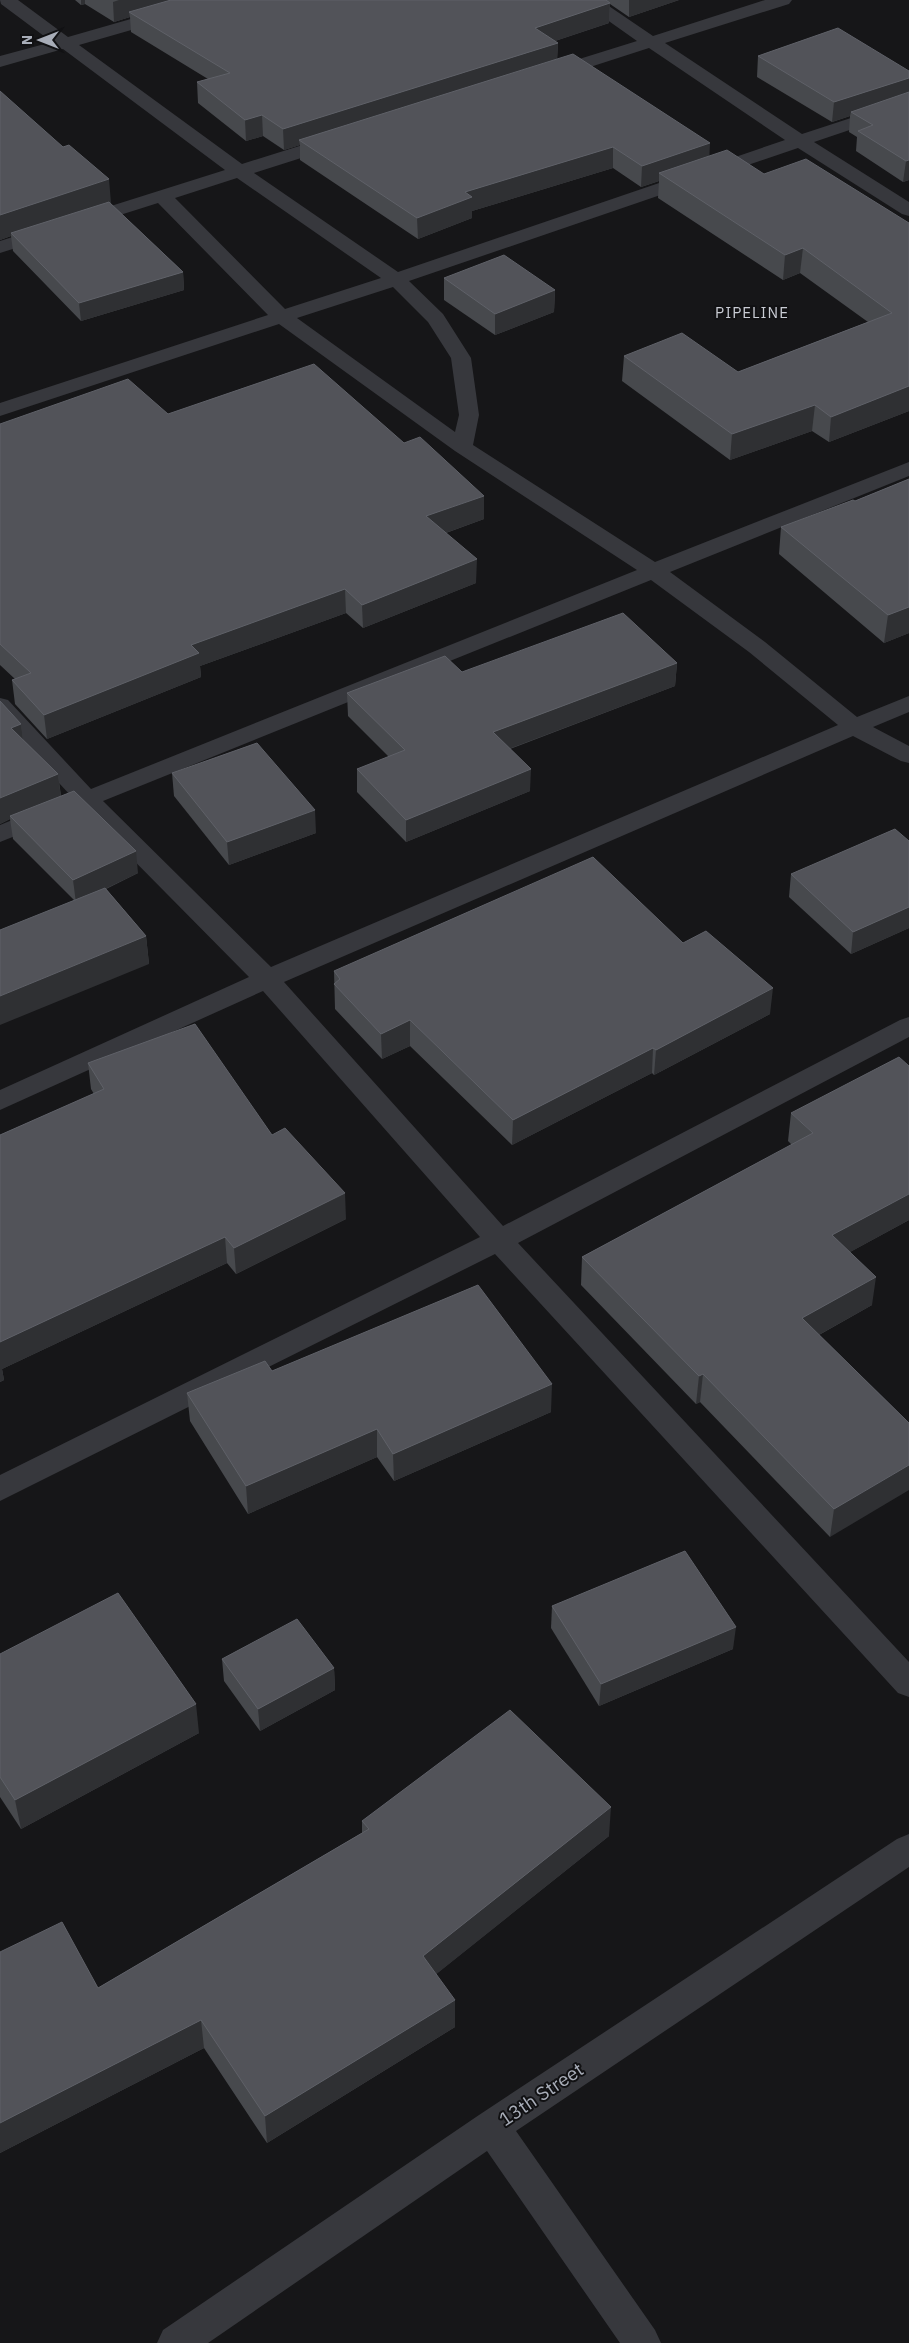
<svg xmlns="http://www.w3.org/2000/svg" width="909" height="2343" viewBox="0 0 909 2343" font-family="'IBM Plex Sans',sans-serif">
  <rect width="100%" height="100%" fill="#161618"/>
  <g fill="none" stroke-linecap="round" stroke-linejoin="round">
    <g fill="#37383d" fill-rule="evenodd">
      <path d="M0,0h18l50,37 129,-37h28l-3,4 -143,41 163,119 86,-27h14l2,4 -2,4 -88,28 144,99 387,-132 -136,-92 -93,30h-12l-3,-4 3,-4 93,-29 -58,-41h21l53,36 112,-36h27l-3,4 -124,39 137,91 107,-35v11l-95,32 95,60v14l-7,-2 -104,-66 -389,133 34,33 28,44 8,57 -6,30 182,117 254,-100v14l-239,96 95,70 92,75 52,-21v16l-36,15 36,19v17l-8,-2 -48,-25 -569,246 219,244 397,-206 9,-3v20l-391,206 391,419v35l-11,-4 -403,-439 -495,247v-26l480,-238 -217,-246 -263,119v-20l249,-113 -166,-168 -83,33v-17l71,-29 -71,-77v-21l8,2 83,89 546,-219 -182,-119 -176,-127 -279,92v-13l268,-88 -110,-112 -158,50v-12l225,-71 -162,-121 -63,18v-11l52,-14 -51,-38zM237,178l144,100 -96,31 -110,-111zM393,287l35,35 23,36 8,57 -4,17 -158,-114zM651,580l98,72 89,73 -567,242 -168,-166z"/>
      <path d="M909,1834v33l-393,264 139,199 6,13h-41l-133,-192 -279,192h-51l6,-13 316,-215 418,-276z"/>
    </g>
  </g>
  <g fill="#47494d">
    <path d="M75,0h604l-50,17 -19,-13 -1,19 -54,18 3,2 -1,16 152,97 200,67v188l-80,31 -17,-11 -82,29 -108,-79 2,-25 114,16 130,-50 -68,-49 -17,7 -125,-82 1,-17 -18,6 -28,-19 -141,43v7l-54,21 -118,-79v-15l-16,5 -21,-14 -17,5 -48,-38 -1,-21 11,-3 -77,-47 -1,-15 -16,5 -29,-18 -4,1z"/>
    <path d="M758,56l151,15v109l-6,2 -47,-31 1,-14 -8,-5 1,-16 -18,6 -75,-45z"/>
    <path d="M0,91l111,112h-1l73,69 1,18 -103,31 -68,-70 -2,-15 -11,4z"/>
    <path d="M444,278l111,12 -1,22 -59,23 -51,-35z"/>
    <path d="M168,414l316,105 -38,14 30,50 -113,45 -17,-15 -146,53 1,11 -154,62 -32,-35 -3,-24 3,-1 -15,-14v-241z"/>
    <path d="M909,479v154l-25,10 -105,-89 2,-27 74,-26z"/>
    <path d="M677,663l-2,23 -165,63 20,42 -124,51 -49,-50v-23l32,-12 -41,-41 -1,-23 115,-21z"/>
    <path d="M21,724l2,16 35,34 3,22 77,77 -32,16 40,47 3,28 -75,-64 -61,-61 -3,-20 -10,5z"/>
    <path d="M172,773l144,60 -87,32 -55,-69z"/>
    <path d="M909,841v87l-58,26 -62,-57 2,-23z"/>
    <path d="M683,943l87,71 -116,61 -2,-2 -140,72 -102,-99 -28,13 -47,-50 -1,-38z"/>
    <path d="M88,1063l184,72 74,84 -110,55 -9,-11 -225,106 2,11 -4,2v-247l94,-41 -3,-5z"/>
    <path d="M791,1113l118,107 -59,32 22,53 -53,30 90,88 -79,114 -130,-135 -4,2 -115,-119 1,-28 210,-112 -4,-4z"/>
    <path d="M272,1371l279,41 -157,69 -17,-24 -129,57 -58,-93 -3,-28z"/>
    <path d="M552,1606l181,43 -134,57 -48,-78z"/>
    <path d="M0,1654l199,79 -178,96 -21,-32z"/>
    <path d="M222,1659l112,9 1,22 -75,41 -36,-50z"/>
    <path d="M362,1821l247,15 -173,138 19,53 -188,116 -63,-95 -204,105v-201l98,36 264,-155z"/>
  </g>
  <g fill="#2f3033">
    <path d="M81,0h4v4l-4,1z"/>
    <path d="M119,0h71l-61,12 1,5 -16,5 -1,-20z"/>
    <path d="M629,0h50l-50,17z"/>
    <path d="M610,3l-1,20 -75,25 1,-20z"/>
    <path d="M558,43l-1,20 -258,77 1,5 -16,5 -1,-21z"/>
    <path d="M909,78v20l-58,14 -1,4 -18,6 2,-20z"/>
    <path d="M262,115l1,21 -17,5 -1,-21z"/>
    <path d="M710,143l-1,21 -50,9v8l-18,6 1,-21z"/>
    <path d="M613,147v21l-141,43v7l-54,21 -1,-21 48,-26z"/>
    <path d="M909,160v20l-6,2 3,-21z"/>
    <path d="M109,179l2,24 -98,32 -2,-2v3l-11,4v-25z"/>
    <path d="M803,248l-3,25 -17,7 2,-25z"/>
    <path d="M183,272l1,18 -103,31 -2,-18z"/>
    <path d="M555,290l-1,22 -59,23v-21z"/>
    <path d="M909,386v25l-80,31 2,-25z"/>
    <path d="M815,405l-3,26 -82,29 2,-26z"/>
    <path d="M484,496v23l-58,21v-24z"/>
    <path d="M477,559l-1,24 -113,45 -1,-23z"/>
    <path d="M345,589l1,24 -146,53 1,11 -154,62 -3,-24 147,-70z"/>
    <path d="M909,607v26l-25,10 4,-28z"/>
    <path d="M677,663l-2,23 -182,69v-23z"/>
    <path d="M21,724l3,24 -13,-20z"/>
    <path d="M531,769l-1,22 -124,51v-22z"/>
    <path d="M58,774l3,24 -51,18v3l-10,5v-26z"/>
    <path d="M315,810l1,23 -87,32 -2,-23z"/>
    <path d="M136,851l2,22 -62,30 -3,-23z"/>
    <path d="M909,907v21l-58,26 2,-22z"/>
    <path d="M146,936l3,28 -149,61v-29z"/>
    <path d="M773,988l-3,26 -116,61 2,-25z"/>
    <path d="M410,1020v26l-28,13 -1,-25z"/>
    <path d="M653,1048l-1,25 -140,72 1,-25z"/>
    <path d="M345,1193l1,26 -110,55 -2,-26z"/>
    <path d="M909,1194v26l-81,44 4,-29z"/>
    <path d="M225,1237l2,26 -225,106 2,11 -4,2v-40z"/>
    <path d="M876,1277l-4,28 -73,41 3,-28z"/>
    <path d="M703,1374l-3,28 -4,2 3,-28z"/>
    <path d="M552,1384l-1,28 -157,69 -1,-27z"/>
    <path d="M377,1429v28l-129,57 -2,-28z"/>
    <path d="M909,1465v25l-79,47 4,-28z"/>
    <path d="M736,1627l-3,22 -134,57 2,-22z"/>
    <path d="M334,1668l1,22 -75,41 -2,-22z"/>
    <path d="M196,1704l3,29 -178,96 -6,-29z"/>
    <path d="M611,1807l-2,29 -185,148 -1,-28z"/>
    <path d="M455,2000v27l-188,116 -2,-27z"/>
    <path d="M201,2020l3,28 -204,105v-30z"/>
  </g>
  <g fill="#525359" stroke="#5f6168">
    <path d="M171,0h435l4,3 -75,25 23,15 -275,86 -21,-14 -17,5 -48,-38 33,-9 -101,-61z"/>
    <path d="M838,28l71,43v7l-75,24 -76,-46z"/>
    <path d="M573,54l137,89 -68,23 -29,-19 -148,45 7,5 -55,21 -118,-78z"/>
    <path d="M0,91l63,56 6,-2 40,34 -109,36z"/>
    <path d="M909,92v68l-3,1 -48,-30 15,-6 -22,-13z"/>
    <path d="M727,150l37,24 42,-15 103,64v163l-78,31 -16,-12 -83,29 -108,-78 58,-23 56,39 154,-59 -89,-65 -18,7 -126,-82z"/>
    <path d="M109,202l74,70 -104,31 -68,-70z"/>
    <path d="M504,255l51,35 -60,24 -51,-36z"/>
    <path d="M314,364l90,79 16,-6 64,59 -58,20 51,43 -115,46 -17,-16 -154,56 8,8 -155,62 -32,-35 19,-7 -31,-29v-220l128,-45 40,35z"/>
    <path d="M909,479v128l-21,8 -107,-88 72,-27 2,1z"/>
    <path d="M623,613l54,50 -184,69 38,37 -125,51 -49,-51 48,-19 -58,-57 98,-37 17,16z"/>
    <path d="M0,701l21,23 -10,4 47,46 -58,24z"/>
    <path d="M257,743l58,67 -88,32 -55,-69z"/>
    <path d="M74,791l62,60 -63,29 -63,-64z"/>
    <path d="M895,829l14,12v66l-56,25 -62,-58z"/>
    <path d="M593,857l90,86 23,-12 67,57 -117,62 -3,-2 -140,72 -103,-100 -29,14 -47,-50 6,-5 -6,-8z"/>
    <path d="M105,888l41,48 -146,60v-66z"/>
    <path d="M195,1024l77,111 13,-7 60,65 -111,55 -9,-11 -225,105v-207l104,-46 -16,-26z"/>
    <path d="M899,1057l10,9v128l-77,41 44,42 -74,41 107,105v42l-75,44 -131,-135 -4,2 -117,-119 231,-124 -22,-20z"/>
    <path d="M478,1285l74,99 -159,70 -16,-25 -131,57 -59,-93 78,-32 7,10z"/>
    <path d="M685,1551l51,76 -135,57 -49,-78z"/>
    <path d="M118,1593l78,111 -181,96 -15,-23v-123z"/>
    <path d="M297,1619l37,49 -76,41 -36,-50z"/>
    <path d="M510,1710l101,97 -188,149 32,44 -190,116 -64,-96 -201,103v-171l62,-30 36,66 271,-159 -7,-8z"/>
  </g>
  <g text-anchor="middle" stroke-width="4" stroke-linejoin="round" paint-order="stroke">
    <g font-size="15" letter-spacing="1" fill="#c9ccd4" stroke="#111113">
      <text x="752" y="318">PIPELINE</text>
    </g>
    <g font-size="19" fill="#a8adb8" stroke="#111113">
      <text transform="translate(541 2094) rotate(-34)" y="7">13th Street</text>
    </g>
  </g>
  <g transform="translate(40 40) rotate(270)" stroke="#111113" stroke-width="4" paint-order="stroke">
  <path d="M0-4L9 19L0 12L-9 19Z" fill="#a8adb8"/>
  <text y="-8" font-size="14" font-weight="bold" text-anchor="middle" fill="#a8adb8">N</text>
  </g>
</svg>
